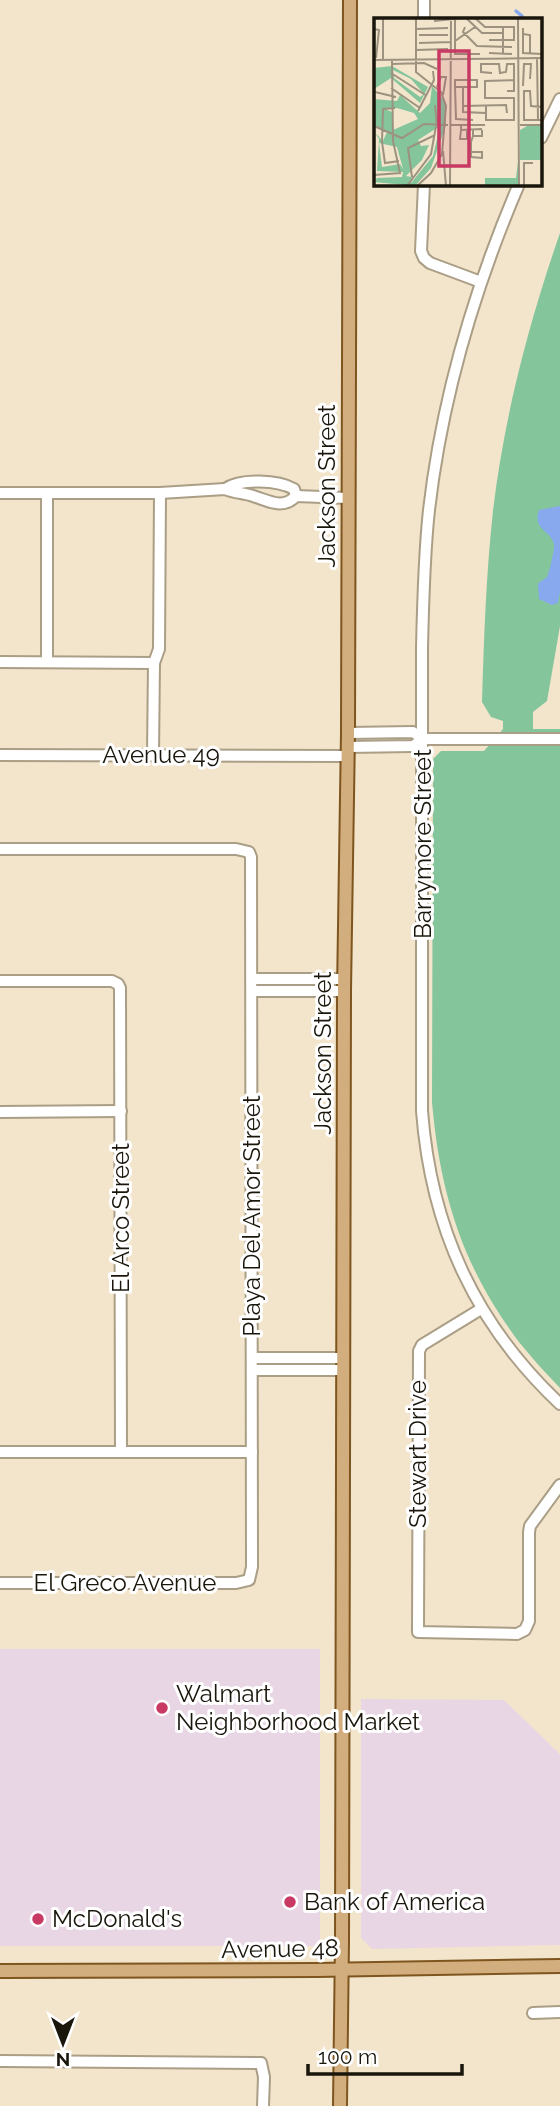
<svg xmlns="http://www.w3.org/2000/svg" width="560" height="2106" viewBox="0 0 560 2106" font-family="Raleway,sans-serif">
  <rect width="100%" height="100%" fill="#f2e5cb"/>
  <g fill="#e9d6e5">
    <rect x="0" y="1649" width="320" height="297"/>
    <path d="M361,1699l143,1 56,54v191l-188,4 -11,-11z"/>
  </g>
  <path fill="#84c59c" d="M560,233v393l-13,75 -14,11v17h27v659c-12,-13 -25,-26 -36,-40 -8,-9 -15,-20 -22,-30 -45,-68 -63,-136 -70,-216l1,-343 8,-8h43l19,-22v-8l-12,-4 -9,-15c2,-64 4,-127 11,-191 11,-94 36,-189 67,-278z"/>
  <path fill="#88a9ed" d="M560,506v86l-2,11 -6,2 -13,-6 -1,-15c2,-3 6,-4 9,-7 2,-3 8,-29 7,-33 -3,-14 -22,-14 -15,-34z"/>
  <g fill="none" stroke-linecap="round" stroke-linejoin="round">
    <path stroke="#88a9ed" stroke-width="3.5" d="M516,11l6,5 -2,3"/>
    <defs>
      <g id="minor">
        <path d="M424,19v-19"/>
        <path d="M541,138l19,-39"/>
        <path d="M424,184l-3,67 3,7 6,5 51,19"/>
        <path d="M519,184c-44,103 -77,214 -90,326 -5,46 -6,92 -7,138v463c9,117 53,213 138,293"/>
        <path d="M225,489c16,-11 53,-9 69,0l2,7"/>
        <path d="M0,493h47"/>
        <path d="M160,493l65,-4c10,4 19,4 28,7 16,5 30,14 43,0l52,2"/>
        <path d="M0,662l154,1 -1,92"/>
        <path d="M47,662v-169h113l-1,156 -5,14"/>
        <path d="M348,733l65,-1 10,7"/>
        <path d="M348,747l65,-1 10,-7h137"/>
        <path d="M0,755l348,1"/>
        <path d="M0,849h236l13,3 2,5 1,710 -3,13 -13,3h-236"/>
        <path d="M252,979h92"/>
        <path d="M0,981h112l6,3 2,4 1,464"/>
        <path d="M252,991h92"/>
        <path d="M0,1112l121,-1"/>
        <path d="M481,1309l-59,36 -3,6 -1,281 99,2 8,-4 4,-9v-89l1,-6 30,-41"/>
        <path d="M252,1358h91"/>
        <path d="M252,1370h91"/>
        <path d="M0,1452h252"/>
        <path d="M533,2013l27,-1"/>
        <path d="M0,2061l261,2 3,14 -1,29"/>
      </g>
      <g id="major">
        <path d="M0,1971l317,-1 243,-4"/>
        <path d="M340,2106l2,-165 2,-950 4,-258 2,-733"/>
      </g>
    </defs>
    <use href="#minor" stroke="#ab9e86" stroke-width="14"/>
    <use href="#major" stroke="#7e551e" stroke-width="16"/>
    <use href="#minor" stroke="#fff" stroke-width="10"/>
    <use href="#major" stroke="#d2ad7e" stroke-width="12"/>
  </g>
  <g fill="#c83963" stroke="#fff" stroke-width="2.5">
    <circle cx="162" cy="1708" r="7"/>
    <circle cx="290" cy="1902" r="7"/>
    <circle cx="38" cy="1919" r="7"/>
  </g>
  <g text-anchor="middle" stroke-width="6" stroke-linejoin="round" paint-order="stroke">
    <g font-size="24" fill="#1a160c" stroke="#fff">
      <text transform="translate(327 486) rotate(-90)" y="8">Jackson Street</text>
      <text x="161" y="763">Avenue 49</text>
      <text transform="translate(423 844) rotate(-90)" y="8">Barrymore Street</text>
      <text transform="translate(323 1053) rotate(-90)" y="8">Jackson Street</text>
      <text transform="translate(252 1216) rotate(-90)" y="8">Playa Del Amor Street</text>
      <text transform="translate(121 1218) rotate(-90)" y="8">El Arco Street</text>
      <text transform="translate(418 1454) rotate(-90)" y="8">Stewart Drive</text>
      <text x="125" y="1591">El Greco Avenue</text>
      <text transform="translate(280 1949) rotate(-1)" y="8">Avenue 48</text>
    </g>
    <g font-size="24" fill="#1a160c" stroke="#fff" text-anchor="start">
      <text x="176" y="1702">Walmart<tspan x="176" dy="28">Neighborhood Market</tspan></text>
      <text x="304" y="1910">Bank of America</text>
      <text x="52" y="1927">McDonald's</text>
    </g>
  </g>
  <g transform="translate(374 18)">
    <rect width="168" height="168" fill="#f2e5cb"/>
    <path d="M18,48l36,21 -8,16 -29,-25 -17,11v-21zM19,52l18,9 13,15 -4,3 -26,-19zM58,68l13,15 1,24 -15,43 -16,18 -41,-4 3,-4 25,-1 1,-5 -26,-1 2,-32 -5,-7 9,9 4,-9 -13,-6v-27l23,2 3,-6 20,18 10,-10zM23,90l17,5 4,6 -25,11 -1,-18 -7,-3zM66,108l-7,30 -22,27 1,-6 -6,-1 16,-16 7,-15 -8,1 -3,-6zM5,125l18,4 6,22 -3,-5 -18,3zM153,108h15v34h-22v-30zM144,144v24h-33v-8h31z" fill="#84c59c" fill-rule="evenodd"/>
    <path fill="none" stroke="#9c927f" stroke-width="2" d="M9,0v42M42,0v41M81,0v36h25M92,0l16,15h21M101,0l10,9h29v13M144,0l1,168M60,3l29,-3M91,9l-2,5 14,14 35,1M149,10v25l19,1M0,11l5,1 -3,28M42,11l32,-1M149,16l7,1v19M45,17h29M115,22h26M81,23l20,-14M45,25l32,-1M42,32l32,-1M115,35l23,1M129,36v-27M163,40l1,62M0,42l168,-2M42,43v11l25,20 5,14 -4,48 -11,19 -14,13M18,46l32,-1 13,6M17,55l36,23M118,55l-11,-1v-8h18l1,9 6,-1 1,-8h7v27h-7M149,68l1,-22h7l-1,15M63,69l4,-10h5l-3,18M81,69h22v-7h-22v7l1,32 17,1M89,69v25l23,1M17,70l29,20M1,74l21,5M61,87l2,21M112,87v15h28v-22h-29v-17l29,-1M89,88l43,-1 1,8M168,89l-11,-1 -1,-15h-6v29h18M21,90l-12,1 -1,33 3,21 14,-2M44,93l16,-31 -1,-9M76,107h35M87,107v5l21,-1M146,107h22M0,108l28,12 22,-14 24,1M87,112l-1,9h7v-9M99,112v6h9v-6M69,133l3,35M97,134h11v6l-11,-1v-15l2,-6M0,157l26,-2 -7,-32 -1,-80M38,159l-4,-29 27,-13M4,168h22M33,168l24,-32 5,-28M76,168l1,-168M150,168v-23h9"/>
    <path fill="#c83963" fill-opacity="0.15" stroke="#c83963" stroke-width="3.5" d="M65,33h30v115h-30z"/>
    <rect width="168" height="168" fill="none" stroke="#1a160c" stroke-width="3.5"/>
  </g>
  <g transform="translate(63 2043) rotate(180)" stroke="#ffffff" stroke-width="5" paint-order="stroke">
  <path d="M0-5L12 26L0 18L-12 26Z" fill="#1a160c"/>
  <text y="-10" font-size="19" font-weight="bold" text-anchor="middle" fill="#1a160c">N</text>
  </g>
  <path d="M308 2064v10h154v-10" fill="none" stroke="#1a160c" stroke-width="3.5"/>
  <text x="318" y="2064" font-size="21" fill="#1a160c" stroke="#ffffff" stroke-width="5" paint-order="stroke">100 m</text>
</svg>
